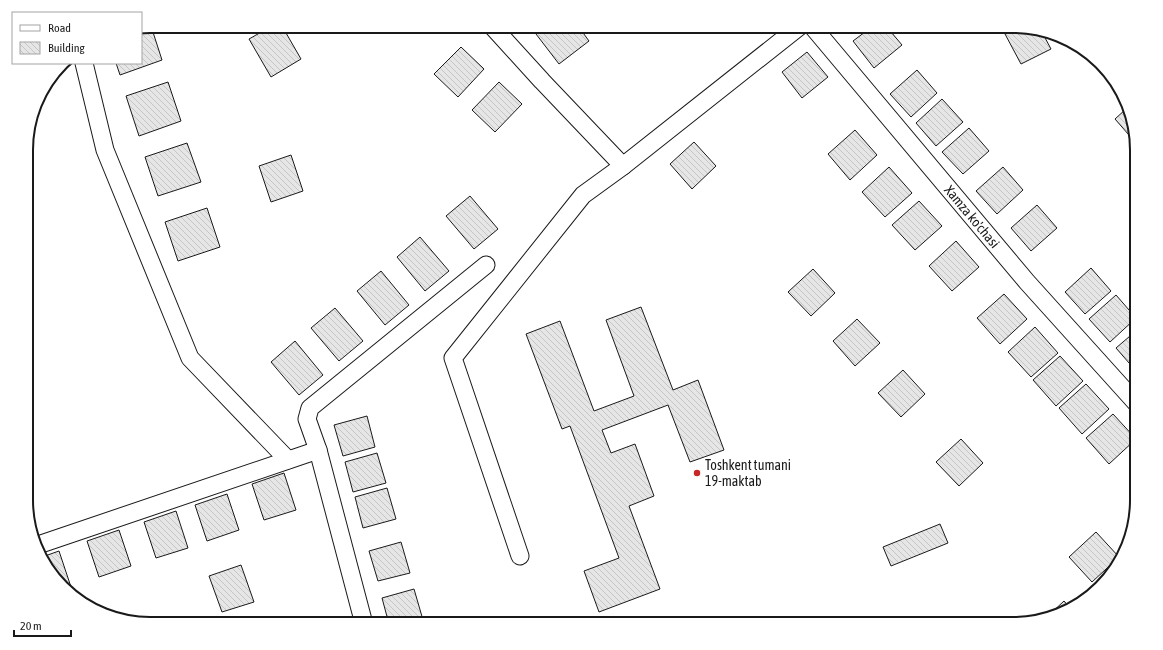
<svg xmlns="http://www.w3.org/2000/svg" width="1163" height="650" viewBox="0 0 1163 650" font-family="'Asap Condensed',sans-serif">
  <defs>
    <pattern id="building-back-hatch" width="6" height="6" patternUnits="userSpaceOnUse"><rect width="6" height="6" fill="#e6e6e6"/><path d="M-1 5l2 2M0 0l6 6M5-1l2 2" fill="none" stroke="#c5c5c5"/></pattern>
  </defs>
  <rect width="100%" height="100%" fill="#fff"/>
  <g fill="url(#building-back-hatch)" stroke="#1a1a1a">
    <path d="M151,26l11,34 -42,15 -4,-12h25v-35z"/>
    <path d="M272,26h10l19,33 -30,18 -22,-38z"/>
    <path d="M546,26h32l11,15 -30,23 -23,-30z"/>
    <path d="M873,26h13l16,19 -28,23 -21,-27z"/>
    <path d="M1018,27l25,7 8,15 -30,15 -16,-30z"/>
    <path d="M461,47l23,22 -26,28 -24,-23z"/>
    <path d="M807,52l21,25 -26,21 -20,-26z"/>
    <path d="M917,70l20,23 -26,24 -21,-23z"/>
    <path d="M168,82l13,39 -42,15 -13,-40z"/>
    <path d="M499,82l23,22 -27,28 -23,-22z"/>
    <path d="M942,99l21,23 -27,24 -20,-23z"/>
    <path d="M1126,109l10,32 -1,1 -20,-23z"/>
    <path d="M969,128l20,23 -26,23 -21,-22z"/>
    <path d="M855,130l22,25 -27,25 -22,-26z"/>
    <path d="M694,142l22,24 -24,23 -22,-25z"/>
    <path d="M187,143l14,39 -43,14 -13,-39z"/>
    <path d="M291,155l12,36 -32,11 -12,-36z"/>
    <path d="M889,167l23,26 -27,24 -23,-25z"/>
    <path d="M1003,167l20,23 -26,24 -21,-23z"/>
    <path d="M470,196l28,33 -24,20 -28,-33z"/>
    <path d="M919,201l23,25 -27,24 -23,-25z"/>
    <path d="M1037,205l20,23 -26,23 -20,-23z"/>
    <path d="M207,208l13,39 -42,14 -13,-39z"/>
    <path d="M420,237l29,34 -24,20 -28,-34z"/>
    <path d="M956,241l23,26 -27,24 -23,-25z"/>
    <path d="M1091,268l20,23 -26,23 -20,-22z"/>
    <path d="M813,269l22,24 -24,23 -23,-24z"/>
    <path d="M381,271l28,34 -24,20 -28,-34z"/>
    <path d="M1004,294l23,25 -27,25 -23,-26z"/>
    <path d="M1116,295l20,23 -26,24 -21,-23z"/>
    <path d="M641,307l32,83 25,-10 26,70 -34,12 -22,-57 -66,25 9,23 24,-9 19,52 -25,10 31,83 -61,23 -15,-41 35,-13 -49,-132 -8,3 -36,-95 34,-13 34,90 40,-15 -28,-76z"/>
    <path d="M335,308l28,33 -24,20 -28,-33z"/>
    <path d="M857,319l23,24 -25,23 -22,-25z"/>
    <path d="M1035,327l23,26 -27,24 -23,-25z"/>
    <path d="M1137,330v41h-1l-20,-23z"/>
    <path d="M295,341l28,34 -24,20 -28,-33z"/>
    <path d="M1060,356l23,25 -27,25 -23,-26z"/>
    <path d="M903,370l22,24 -24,23 -23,-24z"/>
    <path d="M1086,384l23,25 -27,25 -23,-26z"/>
    <path d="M1113,414l23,25 -27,25 -23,-26z"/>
    <path d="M367,416l8,31 -32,9 -9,-31z"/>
    <path d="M961,439l22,24 -24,23 -23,-24z"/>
    <path d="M377,453l9,30 -33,9 -8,-30z"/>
    <path d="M284,473l12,37 -32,10 -12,-36z"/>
    <path d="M387,488l9,31 -33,9 -8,-31z"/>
    <path d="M227,494l12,36 -32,11 -12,-36z"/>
    <path d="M176,511l12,37 -32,10 -12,-36z"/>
    <path d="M940,524l8,19 -57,23 -8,-19z"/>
    <path d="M119,530l12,36 -32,11 -12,-36z"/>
    <path d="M1096,532l23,25 -27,25 -23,-25z"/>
    <path d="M401,542l9,31 -32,8 -9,-30z"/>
    <path d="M59,551l12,36 -3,1 -21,-19 -5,-12z"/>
    <path d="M241,565l13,37 -32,10 -13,-36z"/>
    <path d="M414,589l9,31 -15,4h-19l-7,-26z"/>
    <path d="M1064,601l7,8 -22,6z"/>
  </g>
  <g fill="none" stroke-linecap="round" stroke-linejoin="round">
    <defs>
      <g id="minor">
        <path d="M492,26l50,55 81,85"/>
        <path id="s1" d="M812,26l215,256 110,122"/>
        <path d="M84,63l21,87 85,208 98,102"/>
        <path d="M38,545l280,-95"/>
        <path d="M520,556l-67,-198 130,-163 40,-29 177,-140"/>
        <path d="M364,624l-46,-174 -11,-31 3,-11 176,-143"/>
      </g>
    </defs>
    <use href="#minor" stroke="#1a1a1a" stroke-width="19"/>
    <use href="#minor" stroke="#fff" stroke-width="17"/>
  </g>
  <circle fill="#c62828" stroke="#fff" stroke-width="1.5" cx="697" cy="473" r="4"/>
  <g text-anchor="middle" stroke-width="3" stroke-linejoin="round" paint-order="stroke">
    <g font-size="14" fill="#1a1a1a" stroke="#fff">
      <text dy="5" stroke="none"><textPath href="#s1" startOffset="249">Xamza ko'chasi</textPath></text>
    </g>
    <g font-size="14" fill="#1a1a1a" stroke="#fff" text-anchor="start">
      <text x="705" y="470">Toshkent tumani<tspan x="705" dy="16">19-maktab</tspan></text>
    </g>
  </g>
  <path d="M0 0H1163V650H0ZM150 33H1013A117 117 0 0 1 1130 150V500A117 117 0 0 1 1013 617H150A117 117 0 0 1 33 500V150A117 117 0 0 1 150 33Z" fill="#fff" fill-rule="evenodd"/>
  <path fill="none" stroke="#1a1a1a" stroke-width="2" d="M150 33H1013A117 117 0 0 1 1130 150V500A117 117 0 0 1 1013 617H150A117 117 0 0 1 33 500V150A117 117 0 0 1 150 33Z"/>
  <rect x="12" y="12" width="130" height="52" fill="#ffffff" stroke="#a3a3a3"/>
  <rect x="20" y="25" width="20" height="6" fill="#ffffff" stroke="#a3a3a3"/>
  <text x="48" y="32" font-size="12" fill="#1a1a1a">Road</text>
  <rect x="20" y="42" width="20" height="12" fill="url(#building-back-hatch)" stroke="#a3a3a3"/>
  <text x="48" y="52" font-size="12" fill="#1a1a1a">Building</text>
  <path d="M14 630v6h57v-6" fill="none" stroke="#1a1a1a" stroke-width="2"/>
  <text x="20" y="630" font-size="12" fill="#1a1a1a" stroke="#ffffff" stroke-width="3" paint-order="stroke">20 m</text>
</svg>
